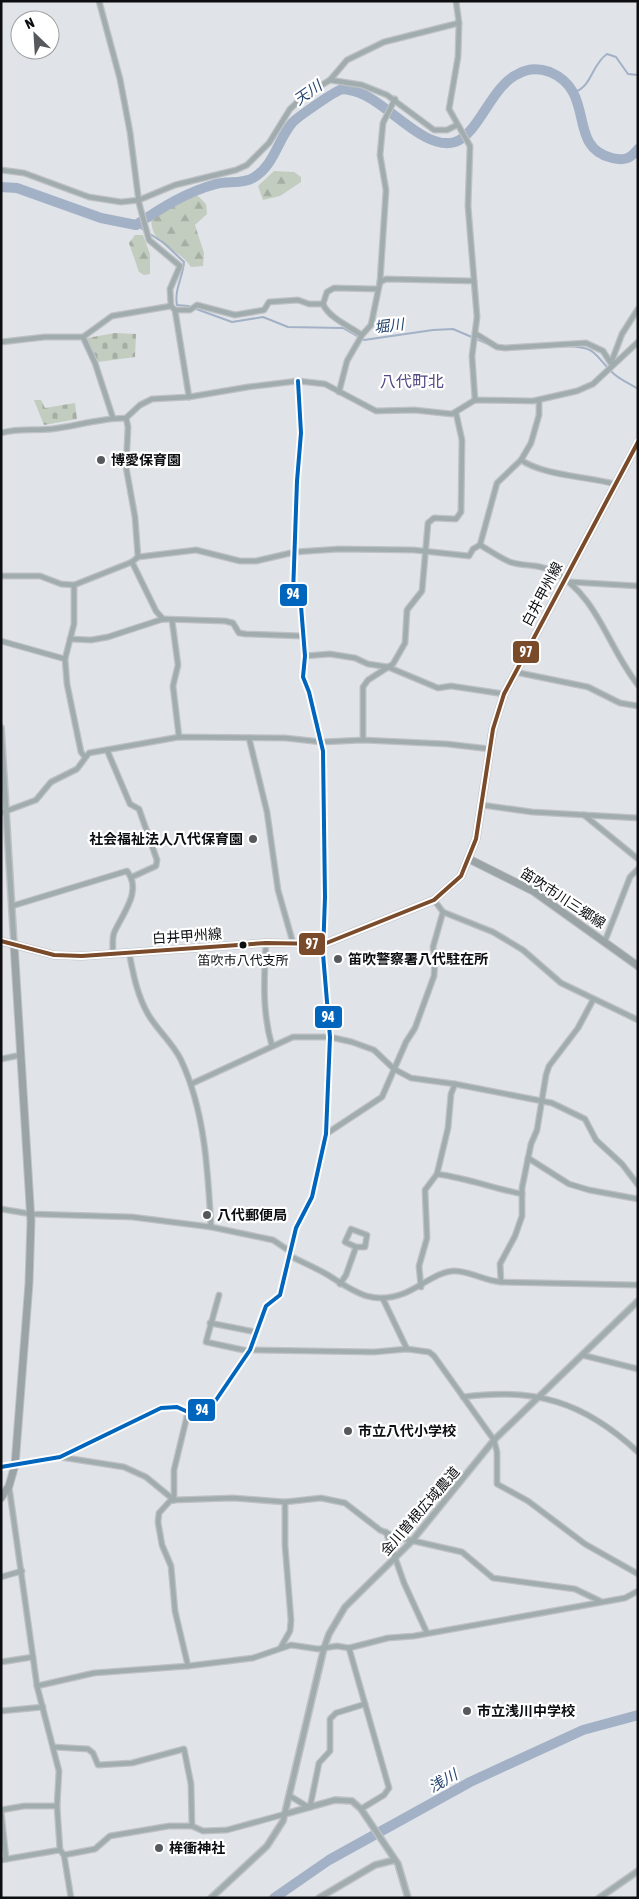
<svg xmlns="http://www.w3.org/2000/svg" width="639" height="1899" viewBox="0 0 639 1899" font-family="'Asap Condensed','Noto Sans JP',sans-serif">
  <defs>
    <pattern id="forest-firs" width="22" height="20" patternUnits="userSpaceOnUse" patternTransform="scale(1.25)"><rect width="22" height="20" fill="#c2ccbf"/><path d="M5 1l3.5 6h-7zM16 11l3.5 6h-7z" fill="#a6aea3"/></pattern>
    <pattern id="cemetery-stones" width="16" height="16" patternUnits="userSpaceOnUse" patternTransform="scale(1.25)"><rect width="16" height="16" fill="#c2ccbf"/><path d="M2 7V4a2 2 0 0 1 4 0v3zM10 15v-3a2 2 0 0 1 4 0v3z" fill="#a6aea3"/></pattern>
  </defs>
  <rect width="100%" height="100%" fill="#e0e3e8"/>
  <g fill="url(#forest-firs)">
    <path d="M274,171l20,1 7,5v5l-21,14 -17,4 -5,-14z"/>
    <path d="M197,195l9,9 1,10 -12,11 9,28 -1,13 -12,1c-15,-22 -39,-18 -40,-49l32,-20z"/>
    <path d="M135,235h8l7,19v20l-6,1 -5,-3 -10,-29z"/>
  </g>
  <g fill="url(#cemetery-stones)">
    <path d="M115,333l21,1 -1,23 -37,5 -11,-24z"/>
    <path d="M34,400h7l4,8 30,-5 2,16 -33,6z"/>
  </g>
  <g fill="none" stroke-linecap="round" stroke-linejoin="round">
    <g stroke="#a2b1c6" stroke-width="2">
      <path d="M575,92c17,-6 17,-28 32,-38l9,3 12,17 10,1"/>
      <path d="M136,225l28,18 20,19c-1,15 -10,28 -7,43l11,1 44,16 31,-5 25,10 55,1 21,12 69,-10 20,-1 49,21"/>
      <path d="M566,346c33,1 27,9 48,28 7,6 16,10 24,15"/>
      <path d="M516,349l21,-1"/>
    </g>
    <g stroke="#a2b1c6" stroke-width="10">
      <path d="M1,187l16,1 84,30 35,7c25,-17 50,-33 80,-41 11,-3 27,0 37,-6 21,-12 24,-37 39,-55 4,-5 39,-29 46,-32 2,-2 8,-2 11,-1 34,4 72,62 106,52 23,-7 37,-57 63,-68 10,-6 21,-6 32,-2 47,20 16,75 62,86 12,3 18,1 26,-9"/>
      <path d="M274,1898l55,-38 141,-78 113,-52 55,-15"/>
    </g>
    <defs>
      <g id="minor">
        <path d="M99,1l21,78 10,53 9,71 10,37 31,26 -10,23 1,17 4,4"/>
        <path d="M456,1l3,22 -1,34 -9,52 21,37 -2,60 9,111 -5,39 3,44"/>
        <path d="M330,80l32,5 25,10 47,35h13l10,-5"/>
        <path d="M1,170l23,3 65,24 32,5 18,-2 36,-15 61,-15 11,-5 22,-22 21,-34 14,-13 26,-16 17,-20 37,-18 75,-19"/>
        <path d="M380,282l6,-3 88,2"/>
        <path d="M476,334l21,13 8,1 81,-5 17,8 7,11"/>
        <path d="M362,335c-13,-9 -33,-17 -39,-31l4,-12 7,-4 43,1"/>
        <path d="M83,337l12,26 18,55"/>
        <path d="M1,342l44,-5h38l29,-21 59,-10"/>
        <path d="M611,363l11,-29 16,-25"/>
        <path d="M339,392l8,-31 15,-26 9,-10 9,-43 6,-92 -6,-35 3,-32 12,-24"/>
        <path d="M189,397l-14,-87h15l7,-5 38,10 29,-5 5,-8 29,-2 11,4h14"/>
        <path d="M126,418l2,9 -2,40 9,50 3,40"/>
        <path d="M1,433c18,-5 33,-2 51,-4 24,-3 49,-11 74,-11l14,-13 12,-6 37,-2 59,-10 50,-6 27,3 51,27 38,-1 38,4 23,-14 58,1 44,-10 16,-7 45,-42"/>
        <path d="M521,460c24,16 64,16 94,24"/>
        <path d="M480,545c9,5 20,13 30,17 15,5 28,1 44,10 44,24 54,76 84,113"/>
        <path d="M480,545l17,-62 24,-23 10,-17 8,-28v-15"/>
        <path d="M132,562l24,49 7,8"/>
        <path d="M1,576h39l21,8 13,1 58,-23 6,-5 58,-7 44,11h16l39,-9 44,-3 75,1 55,6 4,-7 7,-4"/>
        <path d="M570,582l68,4"/>
        <path d="M74,585v39l-9,35 2,25 14,68 3,4"/>
        <path d="M172,620l6,45 -5,21 6,51"/>
        <path d="M70,639l21,1 17,-3 55,-18 62,2 8,2 6,10 7,1 56,2"/>
        <path d="M1,641l64,18"/>
        <path d="M305,656l25,-2 25,4 13,6 20,3 50,21 13,-2 53,8"/>
        <path d="M515,672l73,15 32,16 18,3"/>
        <path d="M249,738l18,74 11,78 15,53"/>
        <path d="M363,740v-53l5,-7 25,-16 12,-21 2,-33 15,-19 6,-68 6,-5 22,1 5,-7 1,-72 -6,-27"/>
        <path d="M107,750l23,54 9,5 18,51 -1,6 -24,11"/>
        <path d="M482,805l50,7 106,6"/>
        <path d="M1,813l35,-13 15,-18 26,-13 12,-16 90,-16 106,1 37,4 41,-2 84,4 43,5"/>
        <path d="M584,815l54,44"/>
        <path d="M434,900l9,12 50,20 30,18 38,33 77,37"/>
        <path d="M12,906l115,-35c16,20 -5,43 -13,62 -2,6 -1,14 -1,20"/>
        <path d="M605,941l25,-64 8,-8"/>
        <path d="M266,943c-2,35 -4,69 6,103"/>
        <path d="M129,952c4,21 8,43 19,62 9,16 25,29 33,46 24,51 27,112 30,167"/>
        <path d="M1,1059l20,-4"/>
        <path d="M191,1084l102,-47h37l22,5 22,8 20,19 17,9 44,6 97,19 33,16 11,21 26,24 16,21"/>
        <path d="M326,1134l56,-37 24,-55 9,-14 19,-52 1,-16 -2,-13 10,-35"/>
        <path d="M528,1158l41,26 20,6 49,9"/>
        <path d="M437,1174c29,4 56,14 85,20"/>
        <path d="M1,1209l30,5 101,3 79,10 62,13 18,12"/>
        <path d="M290,1256c12,6 26,12 38,19 27,17 44,31 77,18 15,-6 32,-21 48,-22 15,-1 31,10 48,11l137,3"/>
        <path d="M501,1282l-1,-18 15,-28 7,-20v-28l9,-44 6,-14 9,-55 3,-9 29,-38 15,-28"/>
        <path d="M340,1284l6,-9 10,-28h9l2,-12 -16,-6 -6,13 11,5"/>
        <path d="M421,1287l-2,-21 8,-28 -2,-48 12,-16 11,-46 3,-34 4,-10"/>
        <path d="M219,1295l-13,47 42,9"/>
        <path d="M383,1299l24,50"/>
        <path d="M210,1323l46,9"/>
        <path d="M250,1350l124,2 33,-3 22,3 5,4 60,84 3,12v32l31,17 57,43 53,30"/>
        <path d="M582,1355l56,14"/>
        <path d="M463,1397c72,-10 121,5 175,55"/>
        <path d="M60,1457l64,10 22,10 28,23"/>
        <path d="M1,1467l59,-10 101,-49 16,-1 11,5 18,-3 10,-9 34,-50 16,-44 14,-11 16,-67 16,-31 14,-63 4,-97 -7,-83 2,-57 -2,-146 -14,-59 -6,-15 2,-21 -4,-50 -8,-12 4,-113 4,-48 -3,-52"/>
        <path d="M9,1486l28,200 22,85 -2,35 3,44 4,5 7,43"/>
        <path d="M174,1500v-30l14,-58"/>
        <path d="M386,1532l18,51 23,50"/>
        <path d="M1,1577l21,-6"/>
        <path d="M281,1647l9,-16 1,-11 -6,-75v-43"/>
        <path d="M349,1648l40,140 -5,7 -23,14"/>
        <path d="M1,1662l32,-5"/>
        <path d="M188,1666l-13,-55 -4,-45 -9,-21 -4,-23 1,-9 11,-12 4,-1 59,-2 52,4 36,-4 24,5 35,27 16,7 66,15 31,26 82,11 25,12"/>
        <path d="M37,1686l57,-13 94,-7 65,-8 38,-13 27,4 19,-3 12,2 39,-10 26,-2 211,-38 13,-7"/>
        <path d="M1,1711l42,-4"/>
        <path d="M53,1747l35,2 5,4 5,12 34,-2 52,-14 7,35 1,42"/>
        <path d="M290,1796l18,11"/>
        <path d="M310,1807l9,-44 11,-12v-32l6,-6 29,-9"/>
        <path d="M1,1810l23,-4h33"/>
        <path d="M1,1811l5,48"/>
        <path d="M64,1855l31,-6 15,-13 59,-10h23l11,5 24,-1 58,-16"/>
        <path d="M1,1860l59,-10"/>
      </g>
      <g id="tertiary">
        <path d="M1,728l13,216"/>
        <path d="M285,1814l50,-14 17,1 9,8 37,55 10,34"/>
        <path d="M211,1898l56,-52 16,-25 41,-173 5,-14 16,-27 66,-65 83,-102 144,-139"/>
        <path d="M319,1898l56,-33 20,-5"/>
        <path d="M599,1898l39,-27"/>
      </g>
      <g id="primary">
        <path d="M469,859l64,32 105,75"/>
        <path d="M1,941l53,14 28,1 184,-13 58,1 110,-44 27,-24 15,-37 17,-110 11,-35 134,-252"/>
        <path d="M1,1498l8,-12 6,-21 14,-182 2,-62 -17,-277"/>
      </g>
    </defs>
    <use href="#minor" stroke="#bfc1c5" stroke-width="7"/>
    <use href="#tertiary" stroke="#bfc1c5" stroke-width="8"/>
    <use href="#primary" stroke="#bfc1c5" stroke-width="9"/>
    <use href="#minor" stroke="#a0acad" stroke-width="4.5"/>
    <use href="#tertiary" stroke="#a0acad" stroke-width="5"/>
    <use href="#primary" stroke="#9aa4a7" stroke-width="7"/>
    <defs>
      <path id="bus-1" d="M1,941l53,14 28,1 184,-13 58,1 110,-44 27,-24 15,-37 17,-110 11,-35 134,-252"/>
      <path id="bus-2" d="M1,1467l59,-10 101,-49 16,-1 11,5 18,-3 10,-9 34,-50 16,-44 14,-11 16,-67 16,-31 14,-63 4,-97 -7,-83 2,-57 -2,-146 -14,-59 -6,-15 2,-21 -4,-50 -8,-12 4,-113 4,-48 -3,-52"/>
    </defs>
    <use href="#bus-1" stroke="#fff" stroke-width="8"/>
    <use href="#bus-2" stroke="#fff" stroke-width="8"/>
    <use href="#bus-1" stroke="#7a4b2a" stroke-width="4"/>
    <use href="#bus-2" stroke="#0065bd" stroke-width="4"/>
  </g>
  <g fill="#56595c" stroke="#fff" stroke-width="2">
    <circle cx="101" cy="460" r="5"/>
    <circle cx="253" cy="839" r="5"/>
    <circle cx="338" cy="959" r="5"/>
    <circle cx="207" cy="1215" r="5"/>
    <circle cx="348" cy="1431" r="5"/>
    <circle cx="467" cy="1711" r="5"/>
    <circle cx="159" cy="1848" r="5"/>
  </g>
  <circle fill="#0c0e11" stroke="#fff" stroke-width="2" cx="243" cy="945" r="4.5"/>
  <g text-anchor="middle" stroke-width="4.5" stroke-linejoin="round" paint-order="stroke">
    <g font-size="13" fill="#0c0e11" stroke="#fff">
      <text x="243" y="965">笛吹市八代支所</text>
    </g>
    <g font-size="14" font-weight="bold" fill="#0c0e11" stroke="#fff" text-anchor="start">
      <text x="111" y="465">博愛保育園</text>
      <text x="243" y="844" text-anchor="end">社会福祉法人八代保育園</text>
      <text x="348" y="964">笛吹警察署八代駐在所</text>
      <text x="217" y="1220">八代郵便局</text>
      <text x="358" y="1436">市立八代小学校</text>
      <text x="477" y="1716">市立浅川中学校</text>
      <text x="169" y="1853">桙衝神社</text>
    </g>
    <g font-size="14" fill="#0c0e11" stroke="#fff">
      <text transform="translate(542 594) rotate(-62)" y="5">白井甲州線</text>
      <text transform="translate(563 898) rotate(33)" y="5">笛吹市川三郷線</text>
      <text transform="translate(187 936) rotate(-4)" y="5">白井甲州線</text>
      <text transform="translate(420 1511) rotate(-49)" y="5">金川曽根広域農道</text>
    </g>
    <g font-size="15" font-style="italic" fill="#27476f" stroke="#fff">
      <text transform="translate(308 93) rotate(-35)" y="5">天川</text>
      <text transform="translate(389 326) rotate(-7)" y="5">堀川</text>
      <text transform="translate(443 1781) rotate(-29)" y="5">浅川</text>
    </g>
    <g font-size="16" fill="#524887" stroke="#fff">
      <text x="412" y="387">八代町北</text>
    </g>
  </g>
  <g stroke="#fff" stroke-width="2">
    <rect x="279" y="583" width="29" height="24" rx="5" fill="#0065bd"/>
    <rect x="512" y="640" width="28" height="24" rx="5" fill="#7a4b2a"/>
    <rect x="298" y="932" width="28" height="24" rx="5" fill="#7a4b2a"/>
    <rect x="314" y="1005" width="29" height="24" rx="5" fill="#0065bd"/>
    <rect x="187" y="1398" width="29" height="24" rx="5" fill="#0065bd"/>
  </g>
  <g font-size="14" text-anchor="middle" font-weight="bold" fill="#fff">
    <text x="293" y="599">94</text>
    <text x="526" y="657">97</text>
    <text x="312" y="949">97</text>
    <text x="328" y="1022">94</text>
    <text x="202" y="1415">94</text>
  </g>
  <rect width="639" height="1899" fill="none" stroke="#0c0e11" stroke-width="5"/>
  <g transform="translate(35 35) rotate(335)"><circle r="24" fill="#ffffff" stroke="#9e9fa0"/>
  <path d="M0-4L9 19L0 12L-9 19Z" fill="#56595c"/>
  <text y="-8" font-size="14" font-weight="bold" text-anchor="middle" fill="#0c0e11">N</text>
  </g>
</svg>
